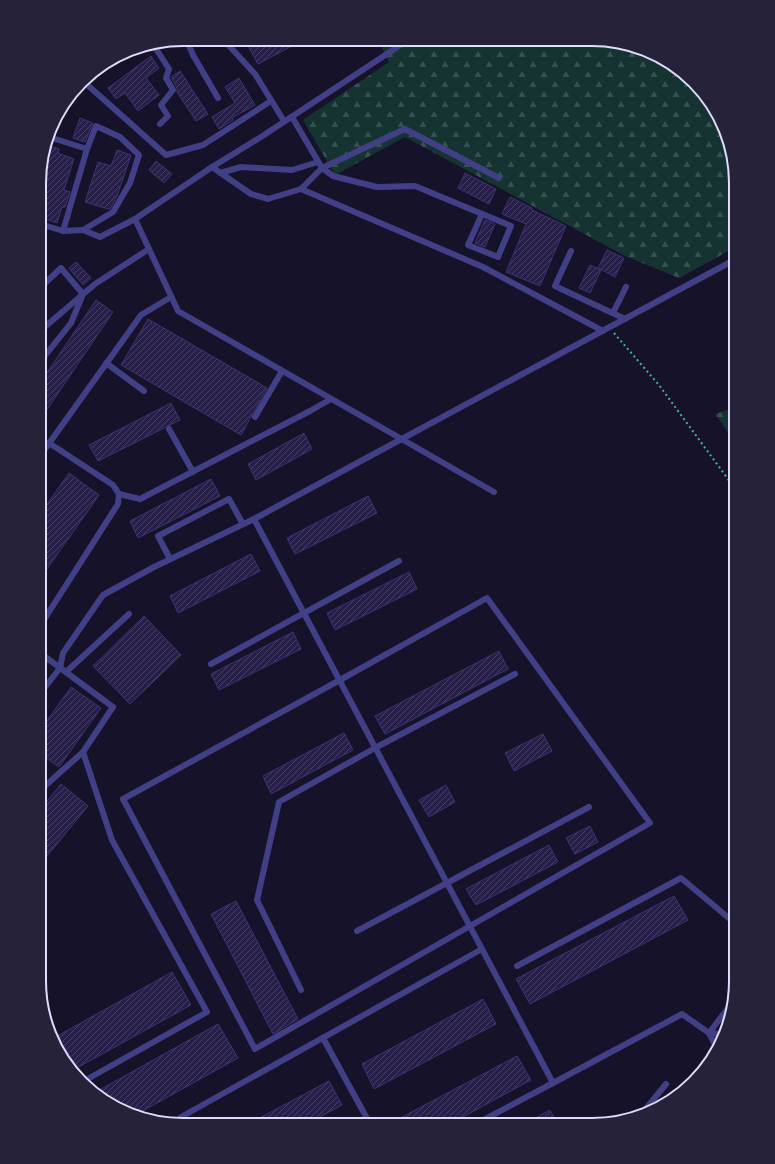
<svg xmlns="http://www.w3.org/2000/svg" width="775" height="1164" viewBox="0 0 775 1164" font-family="'Nunito Sans',sans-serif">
  <defs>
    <pattern id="forest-firs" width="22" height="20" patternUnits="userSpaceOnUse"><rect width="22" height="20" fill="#153331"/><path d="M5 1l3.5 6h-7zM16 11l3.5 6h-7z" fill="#375050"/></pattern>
    <pattern id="building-hatch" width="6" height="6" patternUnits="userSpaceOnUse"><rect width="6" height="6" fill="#271f49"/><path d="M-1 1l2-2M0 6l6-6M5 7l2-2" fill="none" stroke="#463f64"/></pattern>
  </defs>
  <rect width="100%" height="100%" fill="#161229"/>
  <g fill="url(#forest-firs)">
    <path d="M378,40h233l69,29 45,58 11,56v64l-57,31 -54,-22 -220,-119 -70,38 -32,-55 86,-58z"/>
    <path d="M736,407v36l-21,-29z"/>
  </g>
  <g fill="url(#building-hatch)" stroke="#3e3274">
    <path d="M244,39h61l-47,25z"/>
    <path d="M151,56l8,12 -13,10 13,17 -21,16 -13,-18 -9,6 -8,-11z"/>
    <path d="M180,71l28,43 -12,7 -19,-29v-4l-6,-11z"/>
    <path d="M239,78l16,27 -23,13 1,2 -14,9 -7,-12 23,-14 -10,-16z"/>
    <path d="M80,118l13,5 -8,19 -12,-4z"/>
    <path d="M47,145l12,4 -1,4 16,6 -10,31 6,2 -5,15h-3l-5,16 -17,-6v-53z"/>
    <path d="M117,150l14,5 -14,41 -7,13h-2l-23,-7 13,-40 13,4z"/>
    <path d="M156,161l16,13 -8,9 -15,-13z"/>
    <path d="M465,173l31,16 -7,15 -31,-16z"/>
    <path d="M510,197l22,11v2l34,16 -26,60 -34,-14 20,-48 -24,-10z"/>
    <path d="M485,220l10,4 -10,23 -10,-4z"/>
    <path d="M607,250l17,8 -9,19 -17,-9z"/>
    <path d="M76,262l15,16 -8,7 -14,-17z"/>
    <path d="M590,265l11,5 -11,23 -11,-5z"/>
    <path d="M96,300l17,12 -73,108v-37z"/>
    <path d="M148,319l119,69 -26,47 -120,-70z"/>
    <path d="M171,403l9,17 -82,41 -9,-16z"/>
    <path d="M304,433l8,16 -56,31 -8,-16z"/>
    <path d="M69,473l30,22 -59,84v-65z"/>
    <path d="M211,479l9,17 -82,42 -8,-17z"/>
    <path d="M368,496l9,17 -82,41 -8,-16z"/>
    <path d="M251,554l9,17 -82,42 -8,-17z"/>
    <path d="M409,572l8,17 -82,41 -8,-17z"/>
    <path d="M144,616l37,39 -51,49 -37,-38z"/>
    <path d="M293,632l8,17 -82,41 -8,-16z"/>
    <path d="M499,651l9,18 -123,65 -10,-18z"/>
    <path d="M71,687l30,21 -42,59 -20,-14v-21z"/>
    <path d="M344,733l9,17 -82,44 -8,-18z"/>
    <path d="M543,734l9,17 -38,20 -9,-18z"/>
    <path d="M61,784l27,22 -49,60v-55z"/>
    <path d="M446,785l9,17 -26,15 -10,-17z"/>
    <path d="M590,826l8,16 -23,12 -9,-16z"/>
    <path d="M549,845l9,17 -82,43 -10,-16z"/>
    <path d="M674,896l14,24 -158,84 -14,-25z"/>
    <path d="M236,901l62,118 -25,15 -62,-120z"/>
    <path d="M172,972l19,33 -116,64 -23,-30z"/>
    <path d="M483,999l13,25 -122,65 -12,-25z"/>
    <path d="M218,1024l20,34 -99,55 -44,-18 -1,-2z"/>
    <path d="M517,1056l14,24 -83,45 -59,-1z"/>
    <path d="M329,1081l13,24 -35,19h-59z"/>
    <path d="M550,1110l8,15h-35z"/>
  </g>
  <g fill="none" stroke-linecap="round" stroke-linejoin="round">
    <g stroke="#37b6ad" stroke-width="2" stroke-dasharray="2 3" stroke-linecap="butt">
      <path d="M379,40l3,8"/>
      <path d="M614,333l45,52 77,105"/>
    </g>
    <g stroke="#413f86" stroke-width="6">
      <path d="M188,39l-1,2 6,14 25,43"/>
      <path d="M223,39l32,35 29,47"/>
      <path d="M153,44l16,25 -3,9 7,12 -12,15 7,11 -8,8"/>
      <path d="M83,81l83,74 37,-10 68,-44"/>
      <path d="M292,117l30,51 83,-39 94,49"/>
      <path d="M49,137l38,12"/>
      <path d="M212,167l39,27 17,5 33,-10 21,-21 11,8 44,11 38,-1 96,40 -13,31 -30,-12 14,-31"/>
      <path d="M220,173l21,-6 51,3 26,-8"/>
      <path d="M301,189l182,78 120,64"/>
      <path d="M135,219l43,92 316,181"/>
      <path d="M40,224l23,7 20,-1 30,-18 17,-29 9,-28 -19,-18 -24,-11 -9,23 -24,82"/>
      <path d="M83,230l17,7 35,-18 77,-52 52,-32 144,-95"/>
      <path d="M571,251l-16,35 70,33"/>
      <path d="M613,313l13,-26"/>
      <path d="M40,331l55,-47 54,-35"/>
      <path d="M40,362l31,-39 12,-29 -22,-26 -21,20"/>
      <path d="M106,363l38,28"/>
      <path d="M255,417l27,-46"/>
      <path d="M169,429l24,43"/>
      <path d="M40,456l101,-141 30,-18"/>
      <path d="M119,494l21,5 170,-88 21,-12"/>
      <path d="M254,519l299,564 129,-69 27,19 7,14"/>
      <path d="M170,559l-12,-23 71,-37 14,25"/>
      <path d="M487,598l163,225 -395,226 -132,-250 217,-119z"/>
      <path d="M40,626l78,-122 1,-10 -6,-9 -64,-42"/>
      <path d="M211,664l188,-103"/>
      <path d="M66,672l63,-58"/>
      <path d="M39,695l21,-27 3,-15 40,-58 51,-28 100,-48 118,-64 364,-196"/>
      <path d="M83,752l29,88 95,172 -123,69"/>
      <path d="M39,794l7,-9 37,-33 30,-45 -73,-54"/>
      <path d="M357,931l232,-124"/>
      <path d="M517,966l164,-88 55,46"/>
      <path d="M301,990l-44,-90 22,-98 96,-54 140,-74"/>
      <path d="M709,1033l23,-30"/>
      <path d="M709,1033l12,1"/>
      <path d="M323,1038l47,86"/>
      <path d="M641,1115l25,-31"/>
      <path d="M184,1124l-3,-7 301,-168"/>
      <path d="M474,1125l79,-42"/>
    </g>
  </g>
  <path d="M0 0H775V1164H0ZM183 46H592A137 137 0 0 1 729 183V981A137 137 0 0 1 592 1118H183A137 137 0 0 1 46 981V183A137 137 0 0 1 183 46Z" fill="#26223a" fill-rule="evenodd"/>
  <path fill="none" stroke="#dfdcfd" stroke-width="2" d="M183 46H592A137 137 0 0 1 729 183V981A137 137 0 0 1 592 1118H183A137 137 0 0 1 46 981V183A137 137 0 0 1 183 46Z"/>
</svg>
